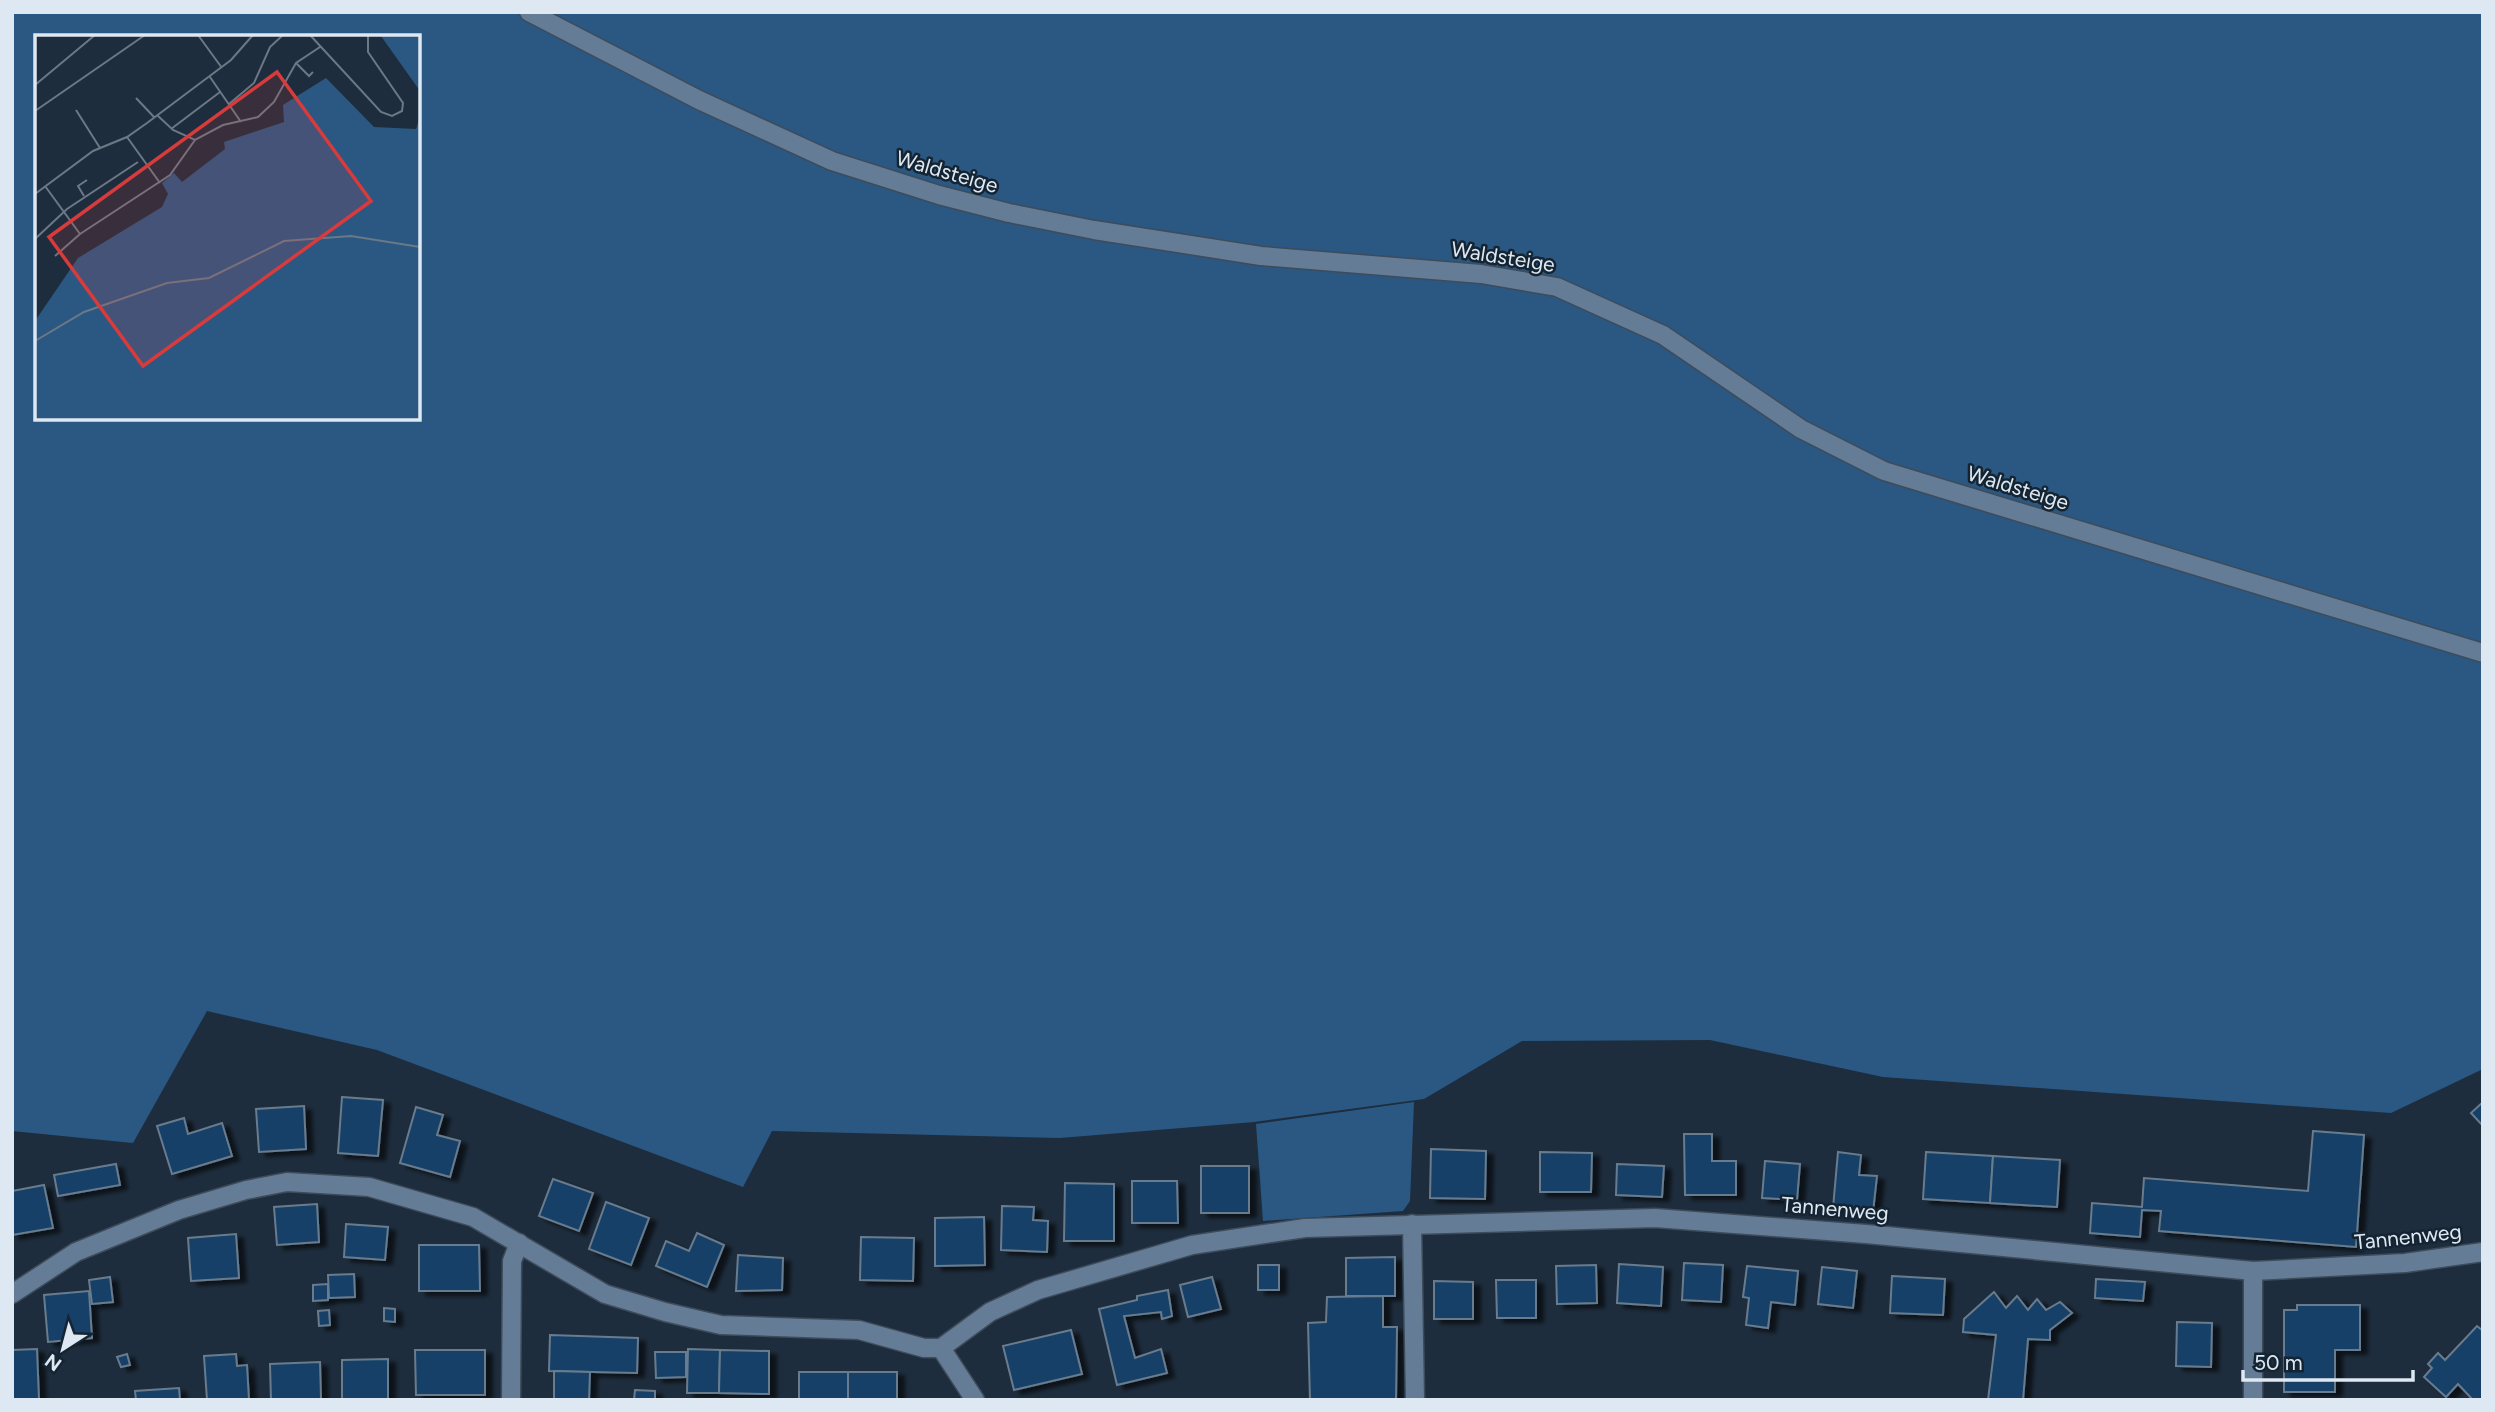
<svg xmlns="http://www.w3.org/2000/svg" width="2495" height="1412" viewBox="0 0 2495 1412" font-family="Figtree,sans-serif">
  <defs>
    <filter id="shadow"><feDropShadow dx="7" dy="4" stdDeviation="2" flood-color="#0009"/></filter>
  </defs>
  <rect width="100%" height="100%" fill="#1e2d3d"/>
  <g fill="#2b5882" fill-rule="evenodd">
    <path d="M12,12h2471v1057l-92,44 -508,-36 -173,-37 -188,1 -98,58 -170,23 -194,16 -288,-7 -29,56 -366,-137 -170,-39 -74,132 -121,-12zM37,37h381v381h-381z"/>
    <path d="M1414,1102l-4,99 -7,10 -140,10 -7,-97z"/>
  </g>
  <g fill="#124068" stroke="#697b8d" stroke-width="2" filter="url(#shadow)">
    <path d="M342,1097l41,3 -5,56 -40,-3z"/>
    <path d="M2483,1102v24l-12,-13z"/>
    <path d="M304,1106l2,43 -47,3 -3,-43z"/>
    <path d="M416,1107l27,8 -6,20 23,6 -10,36 -50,-14z"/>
    <path d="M184,1118l4,16 34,-11 10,33 -60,18 -15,-48z"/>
    <path d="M2313,1131l51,4 -8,112 -197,-16 2,-20 -19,-1 -2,27 -50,-4 2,-30 50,4 2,-29 164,13z"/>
    <path d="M1684,1134h28v27h24v34h-51z"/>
    <path d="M1431,1149l55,2 -1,48 -55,-1z"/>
    <path d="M1540,1152l52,1 -1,39h-51z"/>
    <path d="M1838,1152l23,3 -2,20 18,1 -4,36 -40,-4z"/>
    <path d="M1926,1152l67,4 -3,47 -67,-4z"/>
    <path d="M1993,1156l67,4 -3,47 -67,-4z"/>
    <path d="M1765,1161l35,3 -3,36 -35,-2z"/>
    <path d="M116,1164l4,21 -62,11 -4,-21z"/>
    <path d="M1617,1164l47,2 -2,31 -46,-2z"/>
    <rect x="1201" y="1166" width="48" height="47"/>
    <path d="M553,1179l40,14 -14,38 -40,-15z"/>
    <path d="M1132,1181h45l1,42h-46z"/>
    <path d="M1065,1183l49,1v57h-50z"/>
    <path d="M44,1185l9,43 -41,7v-44z"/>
    <path d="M606,1202l43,16 -18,47 -42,-16z"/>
    <path d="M317,1204l2,38 -42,3 -3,-38z"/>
    <path d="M1002,1206l32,1 -1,13 15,1 -1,31 -46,-2z"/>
    <path d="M984,1217l1,48 -50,1v-48z"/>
    <path d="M346,1224l42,3 -3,33 -41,-3z"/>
    <path d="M697,1233l27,12 -17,42 -51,-21 10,-25 23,10z"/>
    <path d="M236,1234l3,44 -48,3 -3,-43z"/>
    <path d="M861,1237l53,1 -1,43 -53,-1z"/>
    <path d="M419,1245h60l1,46h-61z"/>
    <path d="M738,1255l45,3 -1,32 -46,1z"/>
    <path d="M1395,1257v39h-49v-38z"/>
    <path d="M1684,1263l39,2 -2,37 -39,-2z"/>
    <path d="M1619,1264l44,3 -2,39 -44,-3z"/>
    <rect x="1258" y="1265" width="21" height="25"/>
    <path d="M1596,1265l1,38 -40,1 -1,-38z"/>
    <path d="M1747,1266l51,5 -3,34 -24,-3 -3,26 -22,-3 3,-27 -6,-1z"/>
    <path d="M1822,1267l35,4 -4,37 -35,-4z"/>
    <path d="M354,1274l1,23 -26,1 -1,-23z"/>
    <path d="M1892,1276l53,3 -2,36 -53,-2z"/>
    <path d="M110,1277l3,25 -21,2 -3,-24z"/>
    <path d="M1212,1277l9,32 -33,8 -8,-32z"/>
    <path d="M2096,1279l49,3 -2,19 -48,-3z"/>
    <path d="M1496,1280h40v38h-39z"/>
    <path d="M1434,1281l39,1v37h-39z"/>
    <path d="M328,1284v16l-15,1v-16z"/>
    <path d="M1168,1290l4,26 -10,3 -1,-7 -37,4 11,42 26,-9 6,24 -50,12 -18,-76 38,-9v-4z"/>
    <path d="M89,1291l3,47 -44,4 -4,-47z"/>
    <path d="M1994,1292l12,16 11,-12 11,14 9,-11 9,11 14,-8 12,11 -22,17v10l-22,-1 -5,61h-35l8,-65 -33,-3 1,-13z"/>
    <path d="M1383,1296v31h14l-1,73h-86l-2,-77 18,-1 1,-25z"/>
    <path d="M2297,1305h63v45h-25v42h-51v-82h13z"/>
    <path d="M384,1308l11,1v13l-11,-1z"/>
    <path d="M329,1310l1,15 -11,1 -1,-15z"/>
    <path d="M2177,1322l35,1 -1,44 -35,-1z"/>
    <path d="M2477,1326l6,5v69h-10l-15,-16 -12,13 -22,-20 8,-9 -4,-4 10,-11 7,7z"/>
    <path d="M1071,1330l11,44 -68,16 -11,-44z"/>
    <path d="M550,1335l88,3 -1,35 -88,-2z"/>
    <path d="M37,1349l2,51h-27v-50z"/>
    <path d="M688,1349l32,1 -1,43h-32z"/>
    <path d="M415,1350h70v45h-69z"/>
    <path d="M720,1350l49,1v43l-50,-1z"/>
    <path d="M655,1352h31v25l-30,1z"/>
    <path d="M127,1354l3,11 -9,2 -4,-10z"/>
    <path d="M236,1354l1,12 10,-1 2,35h-42l-3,-44z"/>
    <path d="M388,1359v40h-46v-39z"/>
    <path d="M320,1362l1,37 -50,1 -1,-36z"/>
    <path d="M554,1371l36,1 -1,28h-35z"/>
    <rect x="799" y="1372" width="49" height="28"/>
    <rect x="848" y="1372" width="49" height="28"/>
    <path d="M179,1388l1,12h-44l-1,-9z"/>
    <path d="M635,1390l20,1v9h-21z"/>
  </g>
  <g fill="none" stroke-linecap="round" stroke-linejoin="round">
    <defs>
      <g id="minor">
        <path d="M529,12l170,88 133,61 107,34 70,18 85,17 167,26 220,18 76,13 106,48 138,94 83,42 599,182"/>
        <path d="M1412,1224l3,176"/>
        <path d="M2253,1271l152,-8 78,-11"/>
        <path d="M12,1294l64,-42 103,-42 67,-20 41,-8 82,5 104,30 132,77 60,18 56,13 138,5 65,18h17"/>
        <path d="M941,1348l49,-36 48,-22 154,-45 113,-17 350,-10 211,16 387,37v129"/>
        <path d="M941,1348l34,52"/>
        <path d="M511,1400l1,-139 7,-18"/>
      </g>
    </defs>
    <use href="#minor" stroke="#3d4b5a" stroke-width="21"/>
    <use href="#minor" stroke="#647c95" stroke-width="18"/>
  </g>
  <g text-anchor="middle" stroke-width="5" stroke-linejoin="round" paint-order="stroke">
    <g font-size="21" fill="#dee8f2" stroke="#142432">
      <text transform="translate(947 172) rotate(16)" y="7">Waldsteige</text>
      <text transform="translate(1503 257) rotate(9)" y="7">Waldsteige</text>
      <text transform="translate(2018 488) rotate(17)" y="7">Waldsteige</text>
      <text transform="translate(1835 1209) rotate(5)" y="7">Tannenweg</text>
      <text transform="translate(2408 1237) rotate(-6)" y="7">Tannenweg</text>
    </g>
  </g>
  <g transform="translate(35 35)">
    <rect width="385" height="385" fill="#1e2d3d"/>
    <path d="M385,0v56l-39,-55zM291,43l48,49 42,2 4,-13v304h-385v-99l43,-63 84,-51 6,-13 -6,-11 12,-10 8,9 43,-33 -1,-7 60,-20 -1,-17z" fill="#2b5882"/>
    <path fill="none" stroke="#6b7885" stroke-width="2" d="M163,0l24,33M275,0l71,77 11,4 10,-5 1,-8 -35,-51v-17M261,28l13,13 4,-4M175,42l31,45M0,50l60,-50M101,63l18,19M194,69l25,-21 16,-36 13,-12M41,75l24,38M0,76l110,-76M122,80l16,15 22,10 28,-15 35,-8 16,-15 22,-39 24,-16M136,94l49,-37M92,102l33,46M10,151l35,48 90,-59 25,-35M0,159l58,-43 34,-14 20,-14 84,-63 22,-25M49,161l-6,-10 9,-6M0,204l32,-30 71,-47M20,221l25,-22M0,306l49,-29 83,-29 42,-5 75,-37 67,-5 69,11"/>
    <path fill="#d73b3c" fill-opacity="0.15" stroke="#d73b3c" stroke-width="3.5" d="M242,37l94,129 -228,165 -94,-129z"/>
    <rect width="385" height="385" fill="none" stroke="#dee8f2" stroke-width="3.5"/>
  </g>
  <rect width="2495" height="1412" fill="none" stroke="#dee8f2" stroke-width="28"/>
  <g transform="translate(63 1349) rotate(216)" stroke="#142432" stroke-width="5" paint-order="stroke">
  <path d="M0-5L12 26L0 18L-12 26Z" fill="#dee8f2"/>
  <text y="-10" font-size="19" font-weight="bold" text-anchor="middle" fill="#dee8f2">N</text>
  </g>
  <path d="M2243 1370v10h170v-10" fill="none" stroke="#dee8f2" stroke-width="3.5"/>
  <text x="2254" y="1370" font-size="21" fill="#dee8f2" stroke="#142432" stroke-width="5" paint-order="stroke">50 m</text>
</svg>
